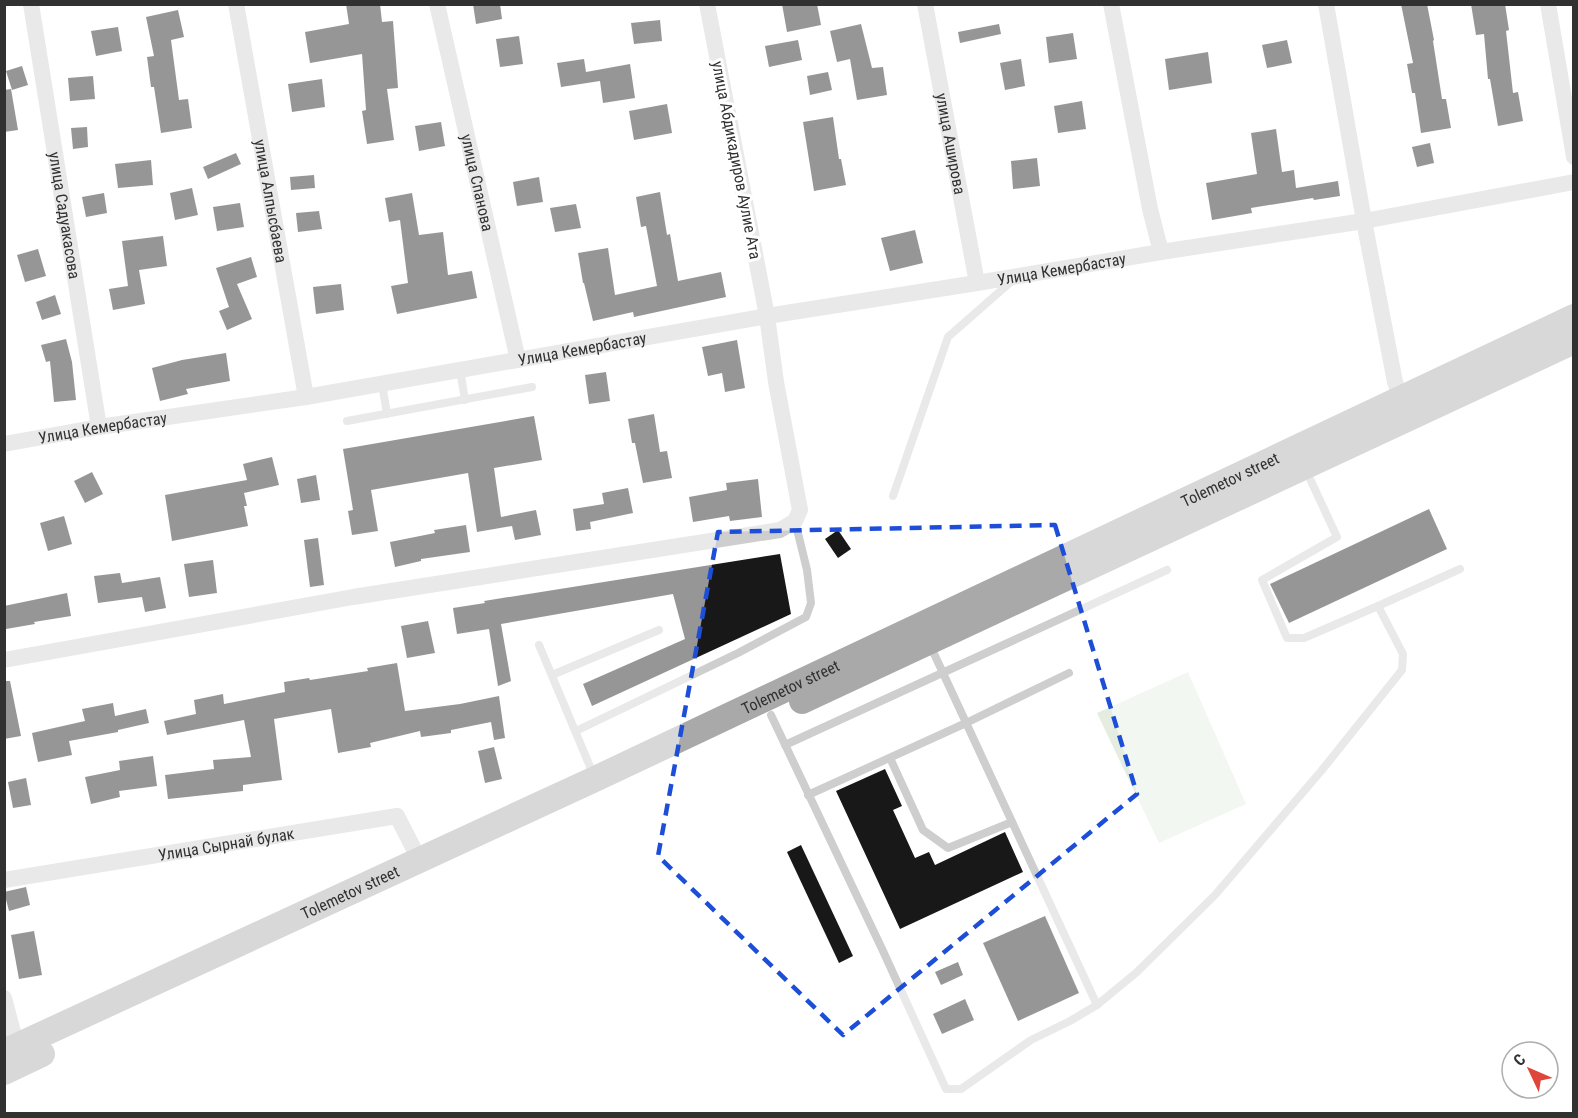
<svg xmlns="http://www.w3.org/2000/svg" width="1578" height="1118" viewBox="0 0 1578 1118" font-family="'Roboto Condensed',sans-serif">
  <rect width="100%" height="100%" fill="#fff"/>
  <path fill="#e5ede0" d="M1188,672l58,132 -87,39 -62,-130z"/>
  <g fill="#181818">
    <path d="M346,4h34l2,18 11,-1 5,67 -11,1 7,51 -27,4 -5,-33 4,-1 -4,-56 -52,9 -5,-31 44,-8z"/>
    <path d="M473,4h27l2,15 -26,5z"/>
    <path d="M782,4h35l4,21 -34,7z"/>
    <path d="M1401,4h26l7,36 -1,1 9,58h4l5,29 -30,5 -6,-40h-3l-5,-29 6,-1z"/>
    <path d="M1471,4h34l4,26 -3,1 7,62 5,-1 5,29 -25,5 -8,-47h-2l-4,-45 -8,1z"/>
    <path d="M178,10l6,27 -13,3 8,60 9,-1 4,29 -31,5 -7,-46h-3l-4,-30 7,-1 -8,-39z"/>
    <path d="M660,20l2,21 -28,3 -3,-21z"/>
    <path d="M861,24l11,44 11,-1 4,28 -30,5 -7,-41 -13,3 -7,-31z"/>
    <path d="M999,24l2,10 -41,9 -2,-11z"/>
    <path d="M118,27l4,24 -26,5 -5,-25z"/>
    <path d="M1073,33l4,26 -28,4 -3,-26z"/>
    <path d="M519,36l4,28 -23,3 -4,-28z"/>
    <path d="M798,40l4,20 -33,7 -4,-21z"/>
    <path d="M1287,40l5,23 -25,5 -5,-23z"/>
    <path d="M1208,52l4,31 -43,7 -4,-31z"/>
    <path d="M584,59l2,13 44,-8 5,34 -32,5 -3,-22 -39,6 -4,-24z"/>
    <path d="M1021,59l4,27 -20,4 -5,-27z"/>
    <path d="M22,66l6,19 -16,5 -6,-19z"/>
    <path d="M828,72l4,18 -22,5 -3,-19z"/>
    <path d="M93,76l2,23 -25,2 -2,-23z"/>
    <path d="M322,79l3,28 -33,5 -4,-28z"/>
    <path d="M11,89l7,41 -14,2v-42z"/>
    <path d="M1082,101l4,28 -28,4 -4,-27z"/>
    <path d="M667,104l5,29 -38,7 -5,-29z"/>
    <path d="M833,117l6,42h2l5,26 -32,6 -11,-69z"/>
    <path d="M441,122l4,24 -26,5 -4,-25z"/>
    <path d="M87,127l1,20 -15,2 -2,-21z"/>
    <path d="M1276,129l6,43 12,-2 2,18 42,-7 2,15 -26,4 -1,-2 -62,10 1,5 -40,7 -6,-37 51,-9 -6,-41z"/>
    <path d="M1430,143l4,20 -17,4 -5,-20z"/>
    <path d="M236,153l5,11 -33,15 -5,-12z"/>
    <path d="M1037,158l3,28 -27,3 -2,-28z"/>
    <path d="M151,160l2,25 -35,3 -3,-24z"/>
    <path d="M314,175l1,13 -24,2 -1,-13z"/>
    <path d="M539,177l4,25 -26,4 -4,-24z"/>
    <path d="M192,188l6,27 -23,5 -5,-27z"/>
    <path d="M660,192l7,43 3,-1 8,47 43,-9 5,25 -92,20 -1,-5 -40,9 -9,-38h-1l-5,-30 30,-5 7,47 42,-9 -11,-60 -5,1 -5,-30z"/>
    <path d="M104,193l3,20 -21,4 -4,-20z"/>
    <path d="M412,193l7,42 24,-3 5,43 24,-4 5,27 -80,16 -6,-28 17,-3 -8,-63 -11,2 -4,-24z"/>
    <path d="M240,203l4,24 -27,4 -4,-24z"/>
    <path d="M576,204l5,24 -26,4 -5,-24z"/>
    <path d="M319,211l3,18 -24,3 -2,-19z"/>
    <path d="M915,230l8,33 -33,8 -9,-33z"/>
    <path d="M163,236l4,30 -28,4 6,34 -32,6 -4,-21 19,-3 -6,-45z"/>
    <path d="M38,249l8,27 -21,6 -8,-27z"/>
    <path d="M251,257l6,20 -20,7 15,35 -25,11 -8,-19 10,-4 -13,-39z"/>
    <path d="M341,284l3,26 -28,4 -3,-27z"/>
    <path d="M55,295l6,19 -19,6 -6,-18z"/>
    <path d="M66,339l6,23 4,38 -22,2 -4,-41 -4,1 -5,-17z"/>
    <path d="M737,340l8,48 -20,4 -3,-19 -14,3 -6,-29z"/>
    <path d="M226,353l4,28 -44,8 2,5 -28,7 -8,-33 30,-8z"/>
    <path d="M606,372l4,29 -21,3 -4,-29z"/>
    <path d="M654,414l6,38 7,-1 5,27 -29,5 -8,-40h-3l-4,-24z"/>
    <path d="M534,416l8,44 -48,8 7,49 35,-7 5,25 -26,5 -3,-14 -35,6 -9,-59 -97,17 7,41 -26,4 -4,-24 5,-1 -10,-61z"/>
    <path d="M272,457l7,28 -35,8 3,13h-3l4,20 -76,15 -7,-46 82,-15 -4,-16z"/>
    <path d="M92,472l11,22 -18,9 -11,-22z"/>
    <path d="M316,475l4,25 -19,3 -4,-24z"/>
    <path d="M758,479l4,38 -32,4 -1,-5 -36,6 -4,-25 38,-7 -1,-7z"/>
    <path d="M628,488l5,25 -43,9 1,7 -15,2 -3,-22 31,-5 -2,-11z"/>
    <path d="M1429,509l18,40 -158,74 -19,-39z"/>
    <path d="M64,516l8,28 -24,7 -8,-28z"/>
    <path d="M466,525l4,27 -49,7v2l-26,6 -5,-25 45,-9 -1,-3z"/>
    <path d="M838,530l13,19 -13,9 -13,-19z"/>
    <path d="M318,538l6,47 -14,2 -6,-47z"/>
    <path d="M780,554l11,60 -199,92 -9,-22 102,-45 -12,-45 -172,30 10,57 -13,5 -9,-57 -32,5 -4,-26 32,-5 -1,-2z"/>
    <path d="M213,560l4,33 -28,4 -5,-33z"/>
    <path d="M120,573l2,10 38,-6 6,31 -21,4 -3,-15 -44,6 -4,-27z"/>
    <path d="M67,593l4,23 -37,6 1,2 -29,5 -2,-23z"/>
    <path d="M428,621l7,32 -28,5 -6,-32z"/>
    <path d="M397,663l8,48 55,-7 39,-8 6,42 -11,2 -3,-18 -40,8v3l-30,4 -1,-6 -50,12 1,4 -33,6 -7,-44 -57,10 8,61 -39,5v6l-75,8 -3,-24 49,-6 -1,-9 38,-3 -7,-37 -77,15 -3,-14 32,-7 -2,-14 29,-6 1,10 61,-12 -1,-10 25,-4 1,2 58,-9 -1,-3z"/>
    <path d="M4,681h6l11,55 -17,3z"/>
    <path d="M113,703l2,13 31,-7 3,14 -31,7v2l-49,9 3,14 -34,7 -6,-29 53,-12 -3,-12z"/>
    <path d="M494,747l8,32 -17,4 -7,-32z"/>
    <path d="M153,756l4,30 -38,5 1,6 -29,7 -6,-27 35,-7 -1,-9z"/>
    <path d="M885,769l17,37 -9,4 22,48 14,-6 6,13 70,-33 18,40 -123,57 -64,-138z"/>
    <path d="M26,778l5,27 -18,3 -5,-26z"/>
    <path d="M801,845l52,111 -14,7 -52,-111z"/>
    <path d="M26,887l4,18 -21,6 -5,-19z"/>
    <path d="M1045,916l34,77 -61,28 -35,-78z"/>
    <path d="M34,931l8,44 -23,4 -8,-44z"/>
    <path d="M958,962l5,13 -22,10 -6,-13z"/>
    <path d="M965,999l9,21 -32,14 -9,-20z"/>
  </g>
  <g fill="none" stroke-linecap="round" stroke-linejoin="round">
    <g stroke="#cecece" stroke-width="8">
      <path d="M460,370l5,30"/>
      <path d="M382,384l5,30"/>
      <path d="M347,421l185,-34"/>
      <path d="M893,496l55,-159 65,-57"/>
      <path d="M1378,606l82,-37"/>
      <path d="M539,645l55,131"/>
      <path d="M552,675l107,-45"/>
      <path d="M771,715l112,236 63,138h15l70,-49 39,-19 27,-16 -167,-360"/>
      <path d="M576,731l162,-78 68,-36 5,-14 -4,-33 -12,-49"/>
      <path d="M785,745l382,-175"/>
      <path d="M890,758l33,72 25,18 64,-26"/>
      <path d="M808,795l158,-72 103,-50"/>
      <path d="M1097,1005l40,-33 78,-77 107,-125 80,-100 1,-16 -25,-48 -74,32h-17l-25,-58 75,-43 -32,-69"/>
    </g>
    <g stroke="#cecece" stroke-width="16">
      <path id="s1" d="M31,4l68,423"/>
      <path id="s2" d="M236,4l70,393"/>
      <path id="s3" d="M437,4l81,356"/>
      <path id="s4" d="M925,4l52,279"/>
      <path d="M1111,4l39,205 11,43 203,-31 210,-39"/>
      <path d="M1326,4l38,217 31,161 9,25"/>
      <path d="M1548,4l26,153"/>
      <path id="s5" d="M4,444l95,-17 207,-30 461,-81 210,-33 184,-31"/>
      <path d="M4,660l349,-63 427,-67 15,-9 5,-11 -24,-128 -9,-66 -60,-312"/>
      <path id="s6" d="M4,880l393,-64 23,45"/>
      <path d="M4,998l15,57"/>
    </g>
    <g stroke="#a9a9a9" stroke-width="26">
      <path d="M802,701l772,-360"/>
      <path id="s7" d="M4,1052l591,-273 979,-462"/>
      <path d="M4,1072l38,-18"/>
    </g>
  </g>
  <path d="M0 0H1578V1118H0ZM1055,525l82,269 -294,241 -185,-179 60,-324z" fill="#fff" fill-opacity=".55" fill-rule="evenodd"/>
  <path fill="none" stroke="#1d4ed8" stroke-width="4.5" stroke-dasharray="12 8" stroke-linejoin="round" d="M1055,525l82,269 -294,241 -185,-179 60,-324z"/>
  <g text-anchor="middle" stroke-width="6" stroke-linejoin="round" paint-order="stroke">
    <g font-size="16" fill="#313131" stroke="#fff">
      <text dy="6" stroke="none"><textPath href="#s4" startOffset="142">улица Аширова</textPath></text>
      <text transform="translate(737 160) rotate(79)" y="6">улица Абдикадиров Аулие Ата</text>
      <text dy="6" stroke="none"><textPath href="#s3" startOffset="183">улица Спанова</textPath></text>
      <text dy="6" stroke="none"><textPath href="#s2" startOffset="200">улица Алпысбаева</textPath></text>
      <text dy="6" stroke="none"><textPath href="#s1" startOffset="214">улица Садуакасова</textPath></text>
      <text dy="6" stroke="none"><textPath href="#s5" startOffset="1072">Улица Кемербастау</textPath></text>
      <text dy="6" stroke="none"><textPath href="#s5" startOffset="586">Улица Кемербастау</textPath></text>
      <text dy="6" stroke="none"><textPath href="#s5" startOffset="100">Улица Кемербастау</textPath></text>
      <text dy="6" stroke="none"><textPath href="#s7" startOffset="1353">Tolemetov street</textPath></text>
      <text dy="6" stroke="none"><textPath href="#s7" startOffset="867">Tolemetov street</textPath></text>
      <text dy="6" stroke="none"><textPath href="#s6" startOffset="225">Улица Сырнай булак</textPath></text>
      <text dy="6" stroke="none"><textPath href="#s7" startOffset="381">Tolemetov street</textPath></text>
    </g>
  </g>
  <rect width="1578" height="1118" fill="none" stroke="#313131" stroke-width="12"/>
  <g transform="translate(1530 1070) rotate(314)"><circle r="28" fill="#ffffff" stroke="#adadad" stroke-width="1.5"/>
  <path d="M0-4.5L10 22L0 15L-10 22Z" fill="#de463c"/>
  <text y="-9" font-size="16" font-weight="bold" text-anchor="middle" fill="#313131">С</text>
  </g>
</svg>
